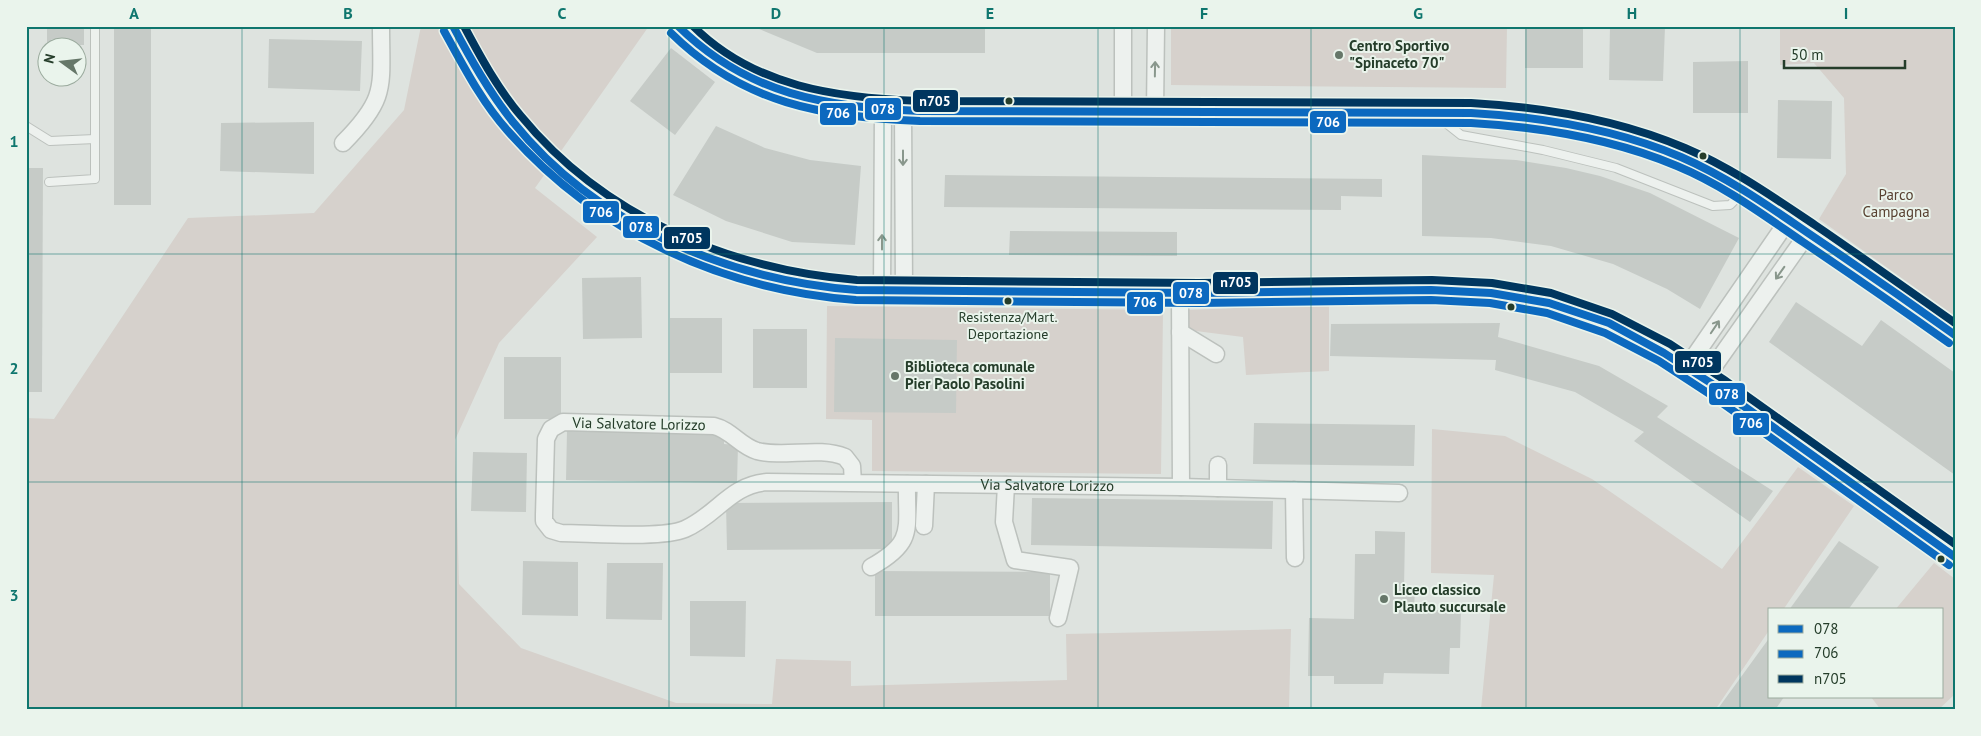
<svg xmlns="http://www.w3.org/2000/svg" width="1981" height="736" viewBox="0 0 1981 736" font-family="'PT Sans',sans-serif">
  <rect width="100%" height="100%" fill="#dee3df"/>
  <g fill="#d6d1cc">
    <path d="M421,26h228l-114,162 62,49 -98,106 -44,97 4,144 62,64 155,55 96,1 4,-45 75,2v25l216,-6 -1,-46 225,-5 -2,79 192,1 13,-134 -63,-2 1,-144 73,7 87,43 130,90 76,-102 56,39 -71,104h-13v19l-55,81h-1689v-292l28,1 134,-201 126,-5 90,-103z"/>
    <path d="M1171,26h336l-1,62 -335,-3z"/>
    <path d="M1780,26h175v290l-136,-97 27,-45 -2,-76 -30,-35 -34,2z"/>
    <path d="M1329,304v67l-83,4 -3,-38 -55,-7v-20z"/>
    <path d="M827,306l336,4 -2,164 -289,-3v-51l-46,-1z"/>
    <path d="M1934,563l21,16v115l-17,16h-57l-10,-13h71v-87h-47z"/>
  </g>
  <g fill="#c6cbc7">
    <rect x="47" y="26" width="37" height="19"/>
    <path d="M752,26h233v27h-168z"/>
    <rect x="1525" y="26" width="58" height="42"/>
    <path d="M1610,26h55l-2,55 -54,-1z"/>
    <path d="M114,27l37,1v177h-37z"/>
    <path d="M269,39l93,2 -2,50 -92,-3z"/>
    <path d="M671,48l44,34 -40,53 -45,-34z"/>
    <path d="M1748,61v52h-55v-51z"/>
    <path d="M1778,100l54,1 -1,58 -54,-1z"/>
    <path d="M314,122v52l-94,-3 1,-48z"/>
    <path d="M716,126l49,22 45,12 51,6 -6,79 -63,-3 -66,-21 -53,-26z"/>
    <path d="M1422,155l94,5 50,8 34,8 50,17 89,45 -39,71 -33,-20 -54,-25 -62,-18 -60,-8 -69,-2z"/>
    <path d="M26,168h17l-1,224h-16z"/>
    <path d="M945,175l437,4v18l-41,-1v14l-397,-3z"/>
    <path d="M1010,231l167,1v24l-168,-1z"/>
    <path d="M641,277l1,61 -59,1 -1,-61z"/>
    <path d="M1796,302l66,44 19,-26 74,53v102l-186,-133z"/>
    <rect x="670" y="318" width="52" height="55"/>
    <path d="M1500,323l-2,14 101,29 69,40 -11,11 116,74 -23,31 -116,-81 10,-9 -69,-40 -80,-22 1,-10 -166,-4 1,-32z"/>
    <rect x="753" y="329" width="54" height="59"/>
    <path d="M835,338l122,2 -1,73 -122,-1z"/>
    <rect x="504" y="357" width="57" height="62"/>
    <path d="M1254,423l161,2 -1,41 -161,-2z"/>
    <path d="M567,431l157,3v10l14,1 -1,38 -171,-3z"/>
    <path d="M473,452l54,1 -1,59 -55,-1z"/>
    <path d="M1032,498l241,3 -1,48 -241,-4z"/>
    <path d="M892,502v47l-165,1 -1,-47z"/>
    <path d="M1375,531l30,1 -1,57h11l-1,21h47l-1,38h-10l-1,26 -65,-1 -1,11h-49v-8h-26l1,-58 45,1 1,-65h20z"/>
    <path d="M1839,541l40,26 -31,43h-59z"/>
    <path d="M523,561l55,1v54l-56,-1z"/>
    <path d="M607,563h56l-1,57 -56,-1z"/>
    <path d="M875,571l175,1v44h-175z"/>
    <path d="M690,601h56l-1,56 -55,-1z"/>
    <path d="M1770,637v60h14l-9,13h-58z"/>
  </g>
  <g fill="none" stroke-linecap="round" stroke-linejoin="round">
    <defs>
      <g id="service">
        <path d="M1437,116l24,19 82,15 73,18 97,38 17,-1 14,-14"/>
        <path d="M26,126l24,15 45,-2"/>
        <path d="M49,182l46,-3v-153"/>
      </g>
      <g id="minor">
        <path d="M1123,26v85"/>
        <path d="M903,109l1,182"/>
        <path d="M1155,111l1,-85"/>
        <path d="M343,143c45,-45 38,-56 38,-117"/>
        <path d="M882,291l1,-182"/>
        <path d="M1180,295l1,192"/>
        <path d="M1180,332l36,22"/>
        <path d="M1687,367l102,-148"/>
        <path d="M1705,379l103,-146"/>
        <path id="s1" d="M853,483l-1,-17 -7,-9c-27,-11 -60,1 -88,-6 -17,-5 -26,-21 -43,-25l-151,-4 -12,7 -5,10 -2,76v6l7,9 10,3c29,0 101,6 124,-4 32,-14 45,-44 82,-47l414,5 218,6"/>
        <path d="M1006,485l-2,37 11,38 55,8 -12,50"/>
        <path d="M1218,488v-23"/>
        <path d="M1294,490l1,68"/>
        <path d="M924,526l2,-42"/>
        <path d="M871,567c45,-25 35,-38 36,-83"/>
      </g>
      <g id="tertiary">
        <path d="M453,26c63,142 202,234 353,259 67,11 136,5 203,7 101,1 202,2 304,0 77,-1 160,-8 236,11 83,20 151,72 220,121 62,44 124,88 186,133"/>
        <path d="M678,26c34,36 78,61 126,72 75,18 156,12 233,12 145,2 290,0 434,3 82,3 164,20 238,57 35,18 67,41 99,63 50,33 98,67 147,102"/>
      </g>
    </defs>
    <use href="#service" stroke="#bcc1bd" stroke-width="10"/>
    <use href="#minor" stroke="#bcc1bd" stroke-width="19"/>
    <use href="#tertiary" stroke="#bcc1bd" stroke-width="22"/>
    <use href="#service" stroke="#edf1ee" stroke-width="8"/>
    <use href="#minor" stroke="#edf1ee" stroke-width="16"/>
    <use href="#tertiary" stroke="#edf1ee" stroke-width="20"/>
    <defs>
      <g id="bus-1">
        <path d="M453,26c18,34 36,66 60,96 83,103 215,158 344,168l342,3 232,-3 60,3 58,10 60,20 55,30 53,34 238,170"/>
        <path d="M678,26c70,69 148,81 242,85l551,2c72,4 144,16 210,44 46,20 86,48 127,76 49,33 98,67 147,102"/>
      </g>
      <g id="bus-2">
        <path d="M444,31c19,34 37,70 63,99 89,102 215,160 349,170l343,3 232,-3 59,3 57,10 58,20 54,28 52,34 238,170"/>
        <path d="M671,33c72,71 152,84 249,88l551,2c70,4 140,15 206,43 46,19 85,48 126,76 49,33 98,67 146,101"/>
      </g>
      <g id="bus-3">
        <path d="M464,26c17,32 34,63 57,90 82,100 209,154 336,164l342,3 233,-3 60,3 59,10 61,21 58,30 53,35 232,165"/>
        <path d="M693,26c61,61 144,72 227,75l551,2c73,4 146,16 214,45 47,20 88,49 130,77 47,32 93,65 140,98"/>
      </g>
    </defs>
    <use href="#bus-1" stroke="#eaf4ec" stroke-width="11"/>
    <use href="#bus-2" stroke="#eaf4ec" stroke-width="11"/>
    <use href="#bus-3" stroke="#eaf4ec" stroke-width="11"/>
    <use href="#bus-1" stroke="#0c69bf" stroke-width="8"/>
    <use href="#bus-2" stroke="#0c69bf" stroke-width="8"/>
    <use href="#bus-3" stroke="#00365f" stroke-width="8"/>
  </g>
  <defs><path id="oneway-shaft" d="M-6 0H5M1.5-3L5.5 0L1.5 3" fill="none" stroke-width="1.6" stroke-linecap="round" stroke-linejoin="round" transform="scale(1.25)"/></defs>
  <g stroke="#89978c">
    <use href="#oneway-shaft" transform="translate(1155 69) rotate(-89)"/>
    <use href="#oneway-shaft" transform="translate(903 158) rotate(90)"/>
    <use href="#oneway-shaft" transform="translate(882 242) rotate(-90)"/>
    <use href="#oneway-shaft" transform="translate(1780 273) rotate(125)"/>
    <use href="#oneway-shaft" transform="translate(1715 327) rotate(-56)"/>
  </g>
  <path fill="none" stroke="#0f766e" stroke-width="1" stroke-opacity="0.55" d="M242,26v684M456,26v684M669,26v684M884,26v684M1098,26v684M1311,26v684M1526,26v684M1740,26v684M26,254h1929M26,482h1929"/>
  <g fill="#667769" stroke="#eaf4ec" stroke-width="2">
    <circle cx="1339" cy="55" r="5"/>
    <circle cx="895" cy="376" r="5"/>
    <circle cx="1384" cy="599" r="5"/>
  </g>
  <g fill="#253d2a" stroke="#eaf4ec" stroke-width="2">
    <circle cx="1009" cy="101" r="4.5"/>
    <circle cx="1703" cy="156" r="4.5"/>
    <circle cx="1008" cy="301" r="4.5"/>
    <circle cx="1511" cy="307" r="4.5"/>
    <circle cx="1941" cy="559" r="4.5"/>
  </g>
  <g text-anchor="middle" stroke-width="4" stroke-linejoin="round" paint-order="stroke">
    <g font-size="14" fill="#253d2a" stroke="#eaf4ec">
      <text x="1008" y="322">Resistenza/Mart.<tspan x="1008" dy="17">Deportazione</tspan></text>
    </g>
    <g font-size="15" font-weight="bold" fill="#253d2a" stroke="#eaf4ec" text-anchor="start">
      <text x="1349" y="51">Centro Sportivo<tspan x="1349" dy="17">"Spinaceto 70"</tspan></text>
      <text x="905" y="372">Biblioteca comunale<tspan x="905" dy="17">Pier Paolo Pasolini</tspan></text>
      <text x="1394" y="595">Liceo classico<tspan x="1394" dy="17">Plauto succursale</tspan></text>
    </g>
    <g font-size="15" fill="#594232" stroke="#eaf4ec">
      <text x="1896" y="200">Parco<tspan x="1896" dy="17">Campagna</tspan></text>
    </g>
    <g font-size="15" fill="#253d2a" stroke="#eaf4ec">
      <text transform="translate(639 424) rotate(1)" y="5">Via Salvatore Lorizzo</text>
      <text dy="5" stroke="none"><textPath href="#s1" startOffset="948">Via Salvatore Lorizzo</textPath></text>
    </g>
  </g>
  <g stroke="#eaf4ec" stroke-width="2">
    <rect x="912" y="89" width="47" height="24" rx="5" fill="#00365f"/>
    <rect x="864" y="97" width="38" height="24" rx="5" fill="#0c69bf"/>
    <rect x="819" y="102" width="38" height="24" rx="5" fill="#0c69bf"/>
    <rect x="1309" y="110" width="38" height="24" rx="5" fill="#0c69bf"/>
    <rect x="582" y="200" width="38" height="24" rx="5" fill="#0c69bf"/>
    <rect x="622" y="215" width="38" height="24" rx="5" fill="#0c69bf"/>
    <rect x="663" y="226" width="48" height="24" rx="5" fill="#00365f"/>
    <rect x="1212" y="271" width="47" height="24" rx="5" fill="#00365f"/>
    <rect x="1172" y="281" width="38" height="24" rx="5" fill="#0c69bf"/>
    <rect x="1126" y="291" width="38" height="24" rx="5" fill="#0c69bf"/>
    <rect x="1674" y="350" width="48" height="24" rx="5" fill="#00365f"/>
    <rect x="1708" y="382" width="38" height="24" rx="5" fill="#0c69bf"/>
    <rect x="1732" y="412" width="38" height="24" rx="5" fill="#0c69bf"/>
  </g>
  <g font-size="14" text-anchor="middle" font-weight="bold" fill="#fff">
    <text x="935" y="106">n705</text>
    <text x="883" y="114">078</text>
    <text x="838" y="118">706</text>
    <text x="1328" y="127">706</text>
    <text x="601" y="217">706</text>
    <text x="641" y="232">078</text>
    <text x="687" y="243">n705</text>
    <text x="1236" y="287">n705</text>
    <text x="1191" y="298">078</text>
    <text x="1145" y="307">706</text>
    <text x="1698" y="367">n705</text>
    <text x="1727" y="399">078</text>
    <text x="1751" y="428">706</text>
  </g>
  <rect width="1981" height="736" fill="none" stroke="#eaf4ec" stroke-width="55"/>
  <rect x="1768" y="608" width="175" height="90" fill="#eaf4ec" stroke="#9bab9e"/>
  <rect x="1778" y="625" width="25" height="8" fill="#0c69bf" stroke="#9bab9e"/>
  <text x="1814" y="634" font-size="15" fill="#253d2a">078</text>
  <rect x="1778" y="650" width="25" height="8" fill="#0c69bf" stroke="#9bab9e"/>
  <text x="1814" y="658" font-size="15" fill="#253d2a">706</text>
  <rect x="1778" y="675" width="25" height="8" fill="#00365f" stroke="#9bab9e"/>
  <text x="1814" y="684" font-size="15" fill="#253d2a">n705</text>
  <g transform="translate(62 62) rotate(285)"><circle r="24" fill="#eaf4ec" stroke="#9bab9e"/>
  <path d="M0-4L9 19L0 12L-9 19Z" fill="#667769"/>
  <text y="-8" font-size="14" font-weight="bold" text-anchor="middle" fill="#253d2a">N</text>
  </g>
  <path d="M1784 60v8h121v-8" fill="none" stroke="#253d2a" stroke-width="2.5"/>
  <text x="1791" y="60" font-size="15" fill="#253d2a" stroke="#eaf4ec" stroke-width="4" paint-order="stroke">50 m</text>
  <rect x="28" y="28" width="1926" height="680" fill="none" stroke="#0f766e" stroke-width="2"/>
  <g font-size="16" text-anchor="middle" font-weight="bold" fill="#0f766e">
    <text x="134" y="19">A</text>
    <text x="348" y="19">B</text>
    <text x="562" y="19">C</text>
    <text x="776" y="19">D</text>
    <text x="990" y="19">E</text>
    <text x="1204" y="19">F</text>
    <text x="1418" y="19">G</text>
    <text x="1632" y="19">H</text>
    <text x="1846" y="19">I</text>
    <text x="14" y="147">1</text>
    <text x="14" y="374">2</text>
    <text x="14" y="601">3</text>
  </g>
</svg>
